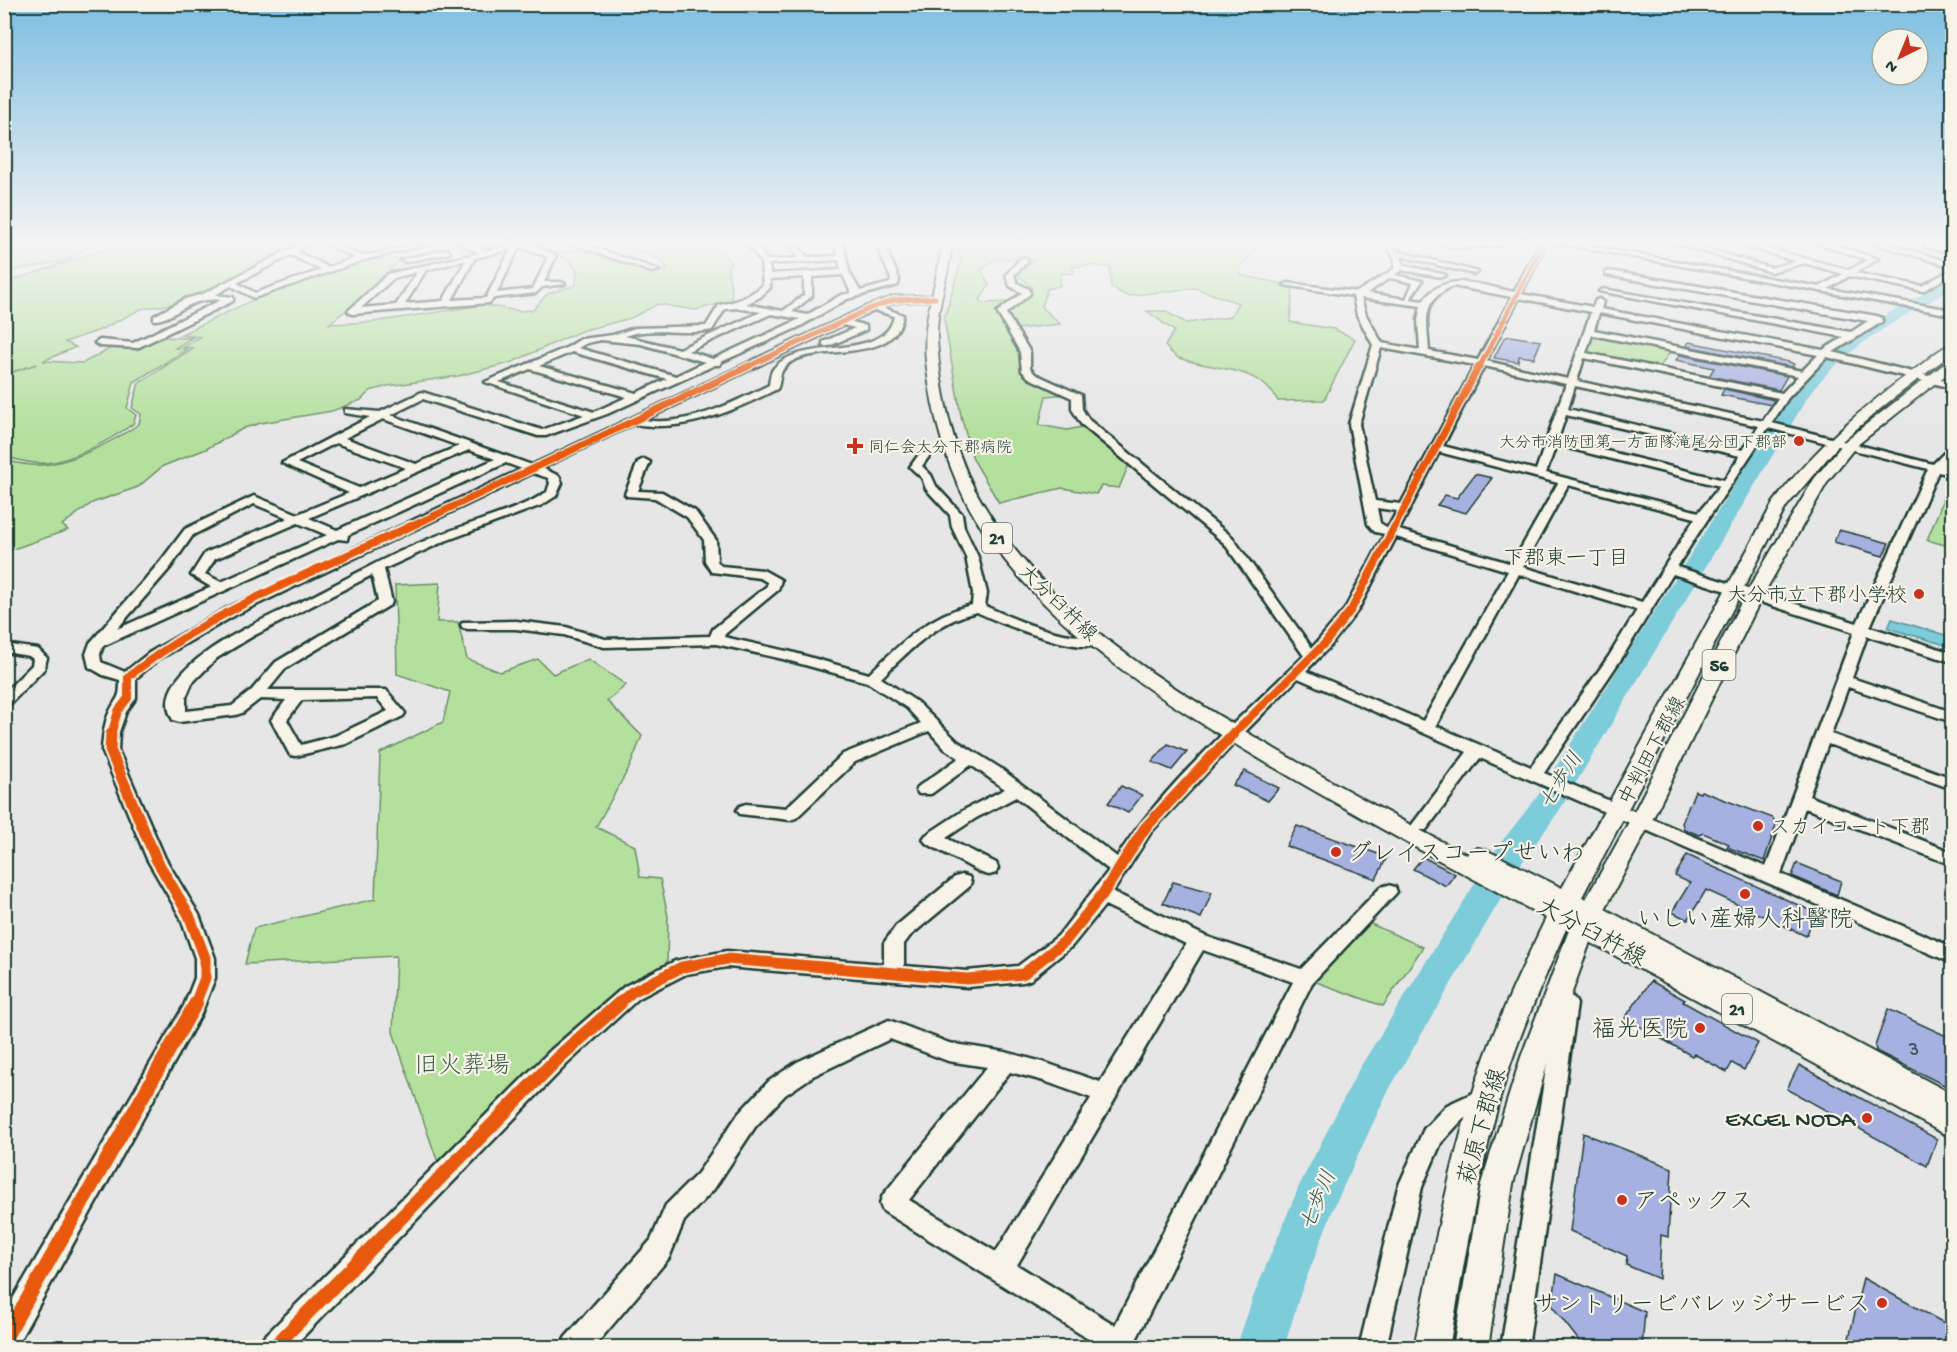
<svg xmlns="http://www.w3.org/2000/svg" width="1957" height="1352" viewBox="0 0 1957 1352" font-family="'Gochi Hand','Klee One',sans-serif">
  <rect width="100%" height="100%" fill="#e7e6e7"/>
  <filter id="ink" filterUnits="userSpaceOnUse"><feTurbulence type="fractalNoise" baseFrequency=".0167" numOctaves="2"/><feDisplacementMap in="SourceGraphic" scale="12" xChannelSelector="R" yChannelSelector="G"/><feConvolveMatrix kernelMatrix="1 2 1 2 8 2 1 2 1" color-interpolation-filters="sRGB"/></filter>
  <g filter="url(#ink)">
    <g fill="#b4e09e" stroke="#6a8e69" stroke-width="1.5">
      <path d="M5,243h88l-25,17 -60,12 -3,-3z"/>
      <path d="M125,243h178l-98,52 -27,8 -37,6 -41,21 -35,12 11,5 -33,14 40,2 30,-16 21,1 22,-11 36,1 -17,10 12,1 -53,33 -7,26 9,7 -3,9c-25,17 -56,35 -86,39 -13,2 -30,-4 -42,-6v-82l32,-11 -32,10 -1,-91z"/>
      <path d="M625,243c26,0 92,-7 105,19 -6,14 6,27 0,39l-35,9 -37,-6 -27,14 -50,13 -71,32 -52,13 -70,10 -18,5 -9,9 -29,11 -71,12 -17,5 -38,21 -43,17 -25,21 -46,16 -30,22 6,5 -63,22v-92c11,3 24,6 36,5 31,-2 73,-24 98,-41l2,-10 -9,-6 7,-25 54,-35 -10,-1 17,-10 -20,-2 79,-38 102,-37 20,-4 20,4 -11,9 2,4 -63,51 44,-2 111,-17 35,6 14,-1 14,-16 29,-9 1,-15 -7,-9 -15,-8c22,-5 45,0 67,7 15,5 29,15 45,10 -5,-19 -31,-14 -42,-27z"/>
      <path d="M958,243h298l2,5 -17,18 -1,9 53,11 -3,36 44,7 21,10 -31,61 -46,1c-20,-37 -65,-30 -99,-43 -5,-2 -10,-8 -14,-12l9,-15 -27,-20h18l21,12 44,-6 8,-14 -43,-15 -68,8 -16,-9 -1,-19 -16,-3 -21,2 1,6 -14,1v12l-13,3 -5,18 18,17 -43,5 -12,-18 24,-17 3,-7 -14,-12 15,-15 -37,-1 -15,11 8,15 -9,15 3,3 27,-1 -12,11 20,29 13,35 38,17 -23,2 -7,29 28,5 19,-4 44,36 -11,26 -18,-2 -5,8 -34,-6 -63,15 -26,-44 -12,-43 -17,-97 17,-57z"/>
      <path d="M1596,334l75,17 -12,17 -73,-14 6,-19z"/>
      <path d="M1950,483h2v64l-25,-7z"/>
      <path d="M440,583l-3,39h21l9,37 33,13 38,-13 15,15 35,-15 38,26 -19,16 35,35 -12,30 -34,61 39,19 5,31 20,2 8,37 -1,47 -66,44 -163,156 -45,-131 3,-76 -151,8 9,-36 121,-29 5,-146 63,-31 7,-30 -53,-18 -2,-89z"/>
      <path d="M1362,920l61,27 -40,59 -78,-28z"/>
    </g>
    <path fill="#7cccd9" stroke="#579397" stroke-width="1.5" d="M1892,619l60,18v10l-64,-19z"/>
    <g fill="none" stroke-linecap="round" stroke-linejoin="round">
      <path fill="#7cccd9" fill-rule="evenodd" d="M1952,279v10c-51,29 -110,59 -145,109l-248,413 -36,50 -136,232 -53,114 -34,88 -16,53h-48l18,-53 45,-109 60,-117 140,-224 38,-48 248,-392c33,-49 80,-79 130,-107 12,-7 24,-16 37,-19z"/>
    </g>
    <g fill="#a6b1e1" stroke="#1f3d34" stroke-width="1.5">
      <path d="M1510,336l31,5 -7,17 -15,-2 -1,6 -24,-4 10,-20z"/>
      <path d="M1689,342l100,20 5,2 -2,3 -106,-21z"/>
      <path d="M1680,355l107,21 -8,14 -70,-14 5,-8 -38,-8z"/>
      <path d="M1724,389l50,11 -3,5 -50,-10z"/>
      <path d="M1475,474l17,4 -26,35 -29,-8 8,-10 12,3z"/>
      <path d="M1839,530l50,13 -6,13 -49,-14z"/>
      <path d="M1168,744l19,8 -15,18 -20,-8z"/>
      <path d="M1245,771l34,17 -11,13 -35,-16z"/>
      <path d="M1121,786l21,9 -14,18 -20,-10z"/>
      <path d="M1695,791l5,2 1,-2 72,27 3,7 -12,36 -37,-14 2,-3 -26,-11 -4,2 -15,-6 -2,-6z"/>
      <path d="M1297,826l90,31 -11,22 -90,-33z"/>
      <path d="M1687,855l129,58 -10,23 -100,-46 -18,30 -16,-8 18,-29 -15,-7z"/>
      <path d="M1423,857l32,17 -9,12 -33,-17z"/>
      <path d="M1797,863l44,18 -4,14 -45,-19z"/>
      <path d="M1173,882l39,10 -11,26 -38,-15z"/>
      <path d="M1651,981l34,19 -2,2 75,41 -14,27 -12,-7 -5,9 -33,-18 -2,2 -67,-38z"/>
      <path d="M1888,1009l65,30v37l-5,11 -72,-36 -1,-5z"/>
      <path d="M1799,1065l138,74 -10,27 -140,-77z"/>
      <path d="M1583,1133l89,35 -4,69 -7,-2 -2,44 -33,-14 1,-9 -57,-25z"/>
      <path d="M1557,1274l88,38 -3,35h-62v-5l-28,-36z"/>
      <path d="M1863,1278l90,50v19h-106z"/>
    </g>
    <g fill="none" stroke-linecap="round" stroke-linejoin="round">
      <defs>
        <g id="minor">
          <path d="M302,243h9l-14,9 31,15 27,-9 -31,-15c14,0 27,13 41,12 22,-1 43,-12 66,-12l-67,17 -110,38 -23,-12 -16,9 18,2v4l-96,47 -37,-2 -5,-3 5,-3 33,3 88,-43c-34,-4 -48,21 -67,20v-4l31,-17 18,-5zM291,255l30,15 -66,23 -18,-10z"/>
          <path d="M459,243h10l18,8 30,-8h14l25,13 -12,26h17l4,2 -23,3 -6,6 -42,5 -5,5 -137,11 -4,-3 40,-37 91,-21zM519,247l29,10 -15,32 -36,4zM511,249l-25,49 -34,2 23,-42zM466,260l-23,41 -38,3 21,-34zM417,272l-21,33 -35,3 33,-30z"/>
          <path d="M570,243h11l78,27 -7,2z"/>
          <path d="M747,243h7l13,17 32,-2 -10,-15h7l11,14 31,-1 -3,-13h8l6,29 11,19 30,-8 1,-4 -15,-36h8l15,36 -1,6 -51,14 -48,28 -78,35 -1,3h-5l-108,49 -61,22h-8l-115,-37 -32,16 141,50 336,-159 26,-9 41,-1 4,2 -4,2 -40,2 -13,5 21,8c-9,56 -102,22 -121,56 -3,5 -2,13 -5,18 -44,22 -93,44 -143,35l-92,44 17,8 3,7 -6,13 -14,9 -97,36 -61,28 8,33 -2,3 -104,63 -18,22h118l19,23 -2,3 -57,28 -50,12 -6,-1 -19,-35 15,-20 -26,-1 -18,14 -6,2 -57,7 -6,-2c-32,-52 102,-106 134,-121 38,-19 75,-41 115,-57 36,-16 75,-25 111,-42l14,-8 3,-9 -2,-5 -15,-5 -296,141 -78,45 -23,19v20l-10,14 -7,20 -1,18 47,108 34,57 16,43v20l-14,36 -186,334h-11v-34l180,-308 11,-28v-20l-15,-42 -33,-57 -45,-109c1,-13 2,-27 8,-39 8,-16 10,-11 10,-31l-17,-5 -14,-8 -3,-13 4,-11 70,-81 25,-33 69,-33 44,18 51,-21 -67,-30 88,-46 -25,-4v-4l35,3 42,-20 120,38 42,-15 -99,-33 83,-35 13,-8 32,-4 22,-7 71,-2 13,-21c17,-3 30,-8 44,-20l-2,-23zM839,260l2,10 -71,4 -1,-10zM843,275l8,18 -10,2 -34,20 -15,-3 20,-16v-19zM804,277v18l-21,16 -37,-7 14,-7 10,-9v-9zM737,308l24,4 -82,37 -54,-13c27,-10 59,0 87,-6l13,-21zM874,310l20,6c-8,46 -93,20 -120,52 -4,4 -4,12 -5,17 -36,18 -83,42 -125,35l199,-95 12,3 -32,14v4h6l37,-16v-4l-16,-5zM771,314l29,5 -87,40 -25,-8zM601,340l40,4 64,18 -29,14 -98,-28 9,-5zM572,352l95,27 -31,14 -97,-27zM530,369l97,28 -33,15 -95,-30zM383,419l76,27 -43,18 -71,-26zM336,443l70,25 -47,20 -62,-25zM469,450l26,9 -158,71 -28,-12zM506,463l16,6 -295,139 -78,45 -24,19 -24,-10 -1,-8 3,-8 235,-107 9,1 1,-5zM254,504l34,14 -83,35 -14,22 20,12 -94,42 53,-61 23,-33zM298,523l29,12 -106,47 -16,-8 10,-15zM372,575l6,26 -102,61 -25,29 -19,15 -46,5v-14l6,-14 25,-25 36,-22zM377,698l11,13 -53,25 -34,9 -14,-25 15,-20z"/>
          <path d="M1385,243h9l-2,2 5,6 81,21 -4,2 -73,-18 2,9 43,10 -4,2 -41,-7 -6,5 27,6 -12,18 13,2c23,-32 58,-15 91,-9l26,-49h7l-26,51 72,13 3,-7 3,-1 4,3 -2,7 222,41 21,-13 -245,-46 4,-2 248,43 17,-11 -262,-46 -1,-2 4,-2 268,45 5,2v4l-49,30 119,30v6l-125,-31 -39,41 -16,25 161,41 15,-15 4,-1v9l-9,9 9,3v6l-14,-3 -68,155 82,26v9l-85,-26 -15,42 100,34v10l-104,-35 -17,47 121,44v11l-124,-45 -19,52 143,56v13l-147,-57 -24,66 171,73v16l-472,-205 -54,72h-12l-3,-4 3,-4 53,-70 -169,-74 -59,60 -88,94 -38,60 92,44 96,33 80,-82 7,-2 7,2 2,5 -85,91 -180,365h-29l-220,-137 -3,-8 3,-8 104,-128 -39,-6 -58,-22 -77,37 -28,19 -30,32 -41,62 -30,32 -15,37 -76,90h-31l3,-10 86,-98 15,-35 32,-32 41,-60 30,-32 28,-19 92,-42 60,23 56,9 41,11 54,19 86,-138 -81,-39 -33,41 -42,34 -7,2 -56,5 -240,-20 -41,7 -47,24 -72,66 -275,284h-32l3,-10 288,-288 74,-64 50,-25 52,-10 157,13v-21l12,-17 59,-49 7,-2 7,2 2,5 -2,5 -59,49 -6,8v22l63,5 51,-5 40,-30 51,-66 -93,-73 -40,21 -30,20 50,25 2,5 -2,5 -7,2 -7,-2 -56,-30 -3,-4 3,-4 38,-25 41,-21 -34,-24 -40,29h-12l-3,-4 3,-4 40,-28 -14,-9 -16,-18 -74,31 -59,56 -6,2 -50,-6 -3,-4 3,-4 6,-2 40,4 57,-54 78,-31 -14,-15 -40,-26 -84,-23 -67,-15 -112,3 -40,-12 -48,-6h-48l-5,-1 -2,-3 2,-3 53,-1 50,6 39,12 105,-3 3,-7 54,-43v-4l-7,-4 -48,-6 -7,-11 -1,-21 -17,-23 -32,-19 -28,-2 -2,-2 13,-32 6,-3 6,3 -12,29 24,1 33,19 21,29 1,21 4,5 42,4 18,10 -3,10 -53,44 -1,3 67,15 78,22c30,-29 60,-60 103,-69l1,-12 -7,-36 -14,-30 -2,-12 -24,-26 -4,-11 -12,-11 10,-14h8l2,2 -8,11 9,9 5,11 26,28 2,13 14,30 9,36 -2,13c27,12 56,25 85,29 11,2 29,-2 36,6 -18,19 -108,-19 -129,-29 -39,8 -68,39 -96,66l36,24 40,39 43,27 117,89c48,-74 123,-139 187,-201l-80,-113 -143,-119 -9,-15v-11l-43,-20 -7,-7 -2,-19 -23,-40 25,-19 -12,-7 -4,-11 15,-17h6v4l-13,13 3,8 12,6 1,5 -24,19 24,39v16l5,6 46,21 1,14 7,11 143,117 80,111 33,-39 40,-75 -10,-2 -7,-8 -19,-100 24,-79 -16,-30 -4,-19 -69,-11 4,-2 69,9 37,-23 1,-10zM1390,278l23,5 -7,16 -39,-6zM1453,286l59,11 -34,63 -49,-9c-2,-31 -9,-50 24,-65zM1361,298l60,8 -3,14 2,30 -38,-7 -16,-28zM1519,298l72,14 -23,67 -82,-18zM1599,313l219,42 -16,16 -208,-41zM1592,335l206,41 -16,17 -196,-40zM1381,348l94,17 -74,139 -26,-3 -16,-77zM1584,358l194,40 -15,23 -186,-40zM1484,366l82,18 -30,86 -93,-24zM1575,386l184,40 -16,24 -175,-41zM1566,415l174,41 -16,24 -166,-41zM1768,428l160,41 -71,154 -180,-56c29,-48 62,-92 91,-139zM1556,445l164,41 -21,26 -153,-39zM1439,452l119,31 -46,81 -113,-34zM1568,485l127,33 -53,84 -119,-35zM1377,508l20,3 -9,17 -8,-5zM1396,537l112,34 -85,150 -117,-50 24,-25 28,-36zM1519,574l118,36 -28,46 -78,111 -95,-41zM1673,574l181,58 -88,235 -222,-94 79,-117zM1203,950l90,32 -178,343 -98,-60zM1010,1072l34,9 47,17 -95,154 -87,-52z"/>
          <path d="M1442,243h60l1,1 -4,2 -45,2z"/>
          <path d="M1556,243h17l246,44 24,-13 -38,-11 -34,9 -96,-29h12l84,25 25,-7 -62,-18h13l102,27 19,-10 -51,-17h12l49,16 -23,14 67,13 30,-17v5l-29,17 -74,-15 -21,13 124,21v5z"/>
          <path d="M1874,243h12l66,20v4z"/>
          <path d="M1925,243l27,6v4l-27,-6z"/>
          <path d="M447,249l3,4 -45,9 -4,-2z"/>
          <path d="M4,644l34,5 9,9 -3,11 -35,36 -5,2v-14l28,-28 1,-6 -4,-3 -25,-4z"/>
          <path d="M1557,989l17,9 3,6 -49,344h-27l55,-341 -9,-10 3,-6z"/>
          <path d="M1486,1087l8,3 3,7 -3,7 -31,15 -22,24 -19,44 -36,161h-27l39,-161 26,-58 23,-24z"/>
        </g>
        <path id="major" d="M942,243h10c-3,34 -17,64 -15,98 3,49 15,105 38,149 61,112 171,183 278,246 70,42 142,81 214,119l3,-5 8,-2 8,2 76,38 211,-385c41,-54 90,-96 145,-136 10,-7 22,-20 34,-22v8l-66,51 -44,37 -56,66 -204,390 4,2 44,-79 115,-225 69,-116 32,-39 102,-79 4,-1v10l-96,76 -28,35 -65,114 -111,225 -47,89 347,185v44l-362,-196 -41,115 -36,127 -25,164h-35l28,-164 40,-127 48,-127 -3,-1c-24,55 -50,111 -66,169 -23,82 -36,166 -51,250h-35c17,-84 32,-168 57,-249 18,-62 47,-123 75,-181 -98,-53 -196,-105 -291,-162 -100,-60 -203,-125 -270,-223 -35,-51 -52,-111 -59,-172 -4,-48 12,-74 16,-118z"/>
      </defs>
      <use href="#minor" stroke="#1f3d34" stroke-width="5"/>
      <use href="#major" stroke="#1f3d34" stroke-width="4"/>
      <use href="#minor" fill="#f7f3e8" fill-rule="evenodd"/>
      <use href="#major" fill="#f7f3e8" fill-rule="evenodd"/>
      <defs>
        <g id="cycleway-far4">
          <path d="M745,368l126,-60 23,-8 41,-2"/>
          <path d="M1479,368l65,-125"/>
        </g>
        <g id="cycleway-far3">
          <path d="M408,528l341,-162"/>
          <path d="M1394,528l85,-162"/>
        </g>
        <g id="cycleway-far2">
          <path d="M111,735l7,-24 10,-13v-21c83,-67 188,-106 283,-151"/>
          <path d="M1232,735l93,-92 26,-33 44,-84"/>
        </g>
        <g id="cycleway-far1">
          <path d="M111,734l-1,16 46,109 33,56 16,43v20l-10,26"/>
          <path d="M618,1004l14,-12 50,-25 45,-8 240,20 56,-5 42,-33 37,-46 43,-67 88,-94"/>
        </g>
        <g id="cycleway">
          <path d="M4,1340l192,-337"/>
          <path d="M273,1348l286,-291 61,-54"/>
        </g>
      </defs>
      <use href="#cycleway-far4" stroke="#f7f3e8" stroke-width="8"/>
      <use href="#cycleway-far3" stroke="#f7f3e8" stroke-width="10"/>
      <use href="#cycleway-far2" stroke="#f7f3e8" stroke-width="12"/>
      <use href="#cycleway-far1" stroke="#f7f3e8" stroke-width="15"/>
      <use href="#cycleway" stroke="#f7f3e8" stroke-width="18"/>
      <use href="#cycleway-far4" stroke="#e8590c" stroke-width="5"/>
      <use href="#cycleway-far3" stroke="#e8590c" stroke-width="7"/>
      <use href="#cycleway-far2" stroke="#e8590c" stroke-width="8"/>
      <use href="#cycleway-far1" stroke="#e8590c" stroke-width="11"/>
      <use href="#cycleway" stroke="#e8590c" stroke-width="14"/>
    </g>
  </g>
  <linearGradient id="sky" x2="0" y2="1"><stop stop-color="#7dbee2"/><stop offset="0.56" stop-color="#f4f4f4"/><stop offset="1" stop-color="#f4f4f4" stop-opacity="0"/></linearGradient>
  <rect width="1957" height="433" fill="url(#sky)"/>
  <g fill="#c8321e" stroke="#f7f3e8" stroke-width="2">
    <circle cx="1799" cy="441" r="6"/>
    <path d="M852 437h6v6h6v6h-6v6h-6v-6h-6v-6h6z"/>
    <circle cx="1919" cy="594" r="6"/>
    <circle cx="1758" cy="826" r="6"/>
    <circle cx="1336" cy="852" r="6"/>
    <circle cx="1745" cy="894" r="6"/>
    <circle cx="1700" cy="1028" r="6"/>
    <circle cx="1867" cy="1118" r="6"/>
    <circle cx="1622" cy="1200" r="6"/>
    <circle cx="1882" cy="1303" r="6"/>
  </g>
  <g text-anchor="middle" stroke-width="4.5" stroke-linejoin="round" paint-order="stroke">
    <g font-size="16" fill="#1f3d34" stroke="#f7f3e8" text-anchor="end">
      <text x="1787" y="447">大分市消防団第一方面隊滝尾分団下郡部</text>
      <text x="868" y="452" text-anchor="start">同仁会大分下郡病院</text>
    </g>
    <g fill="#f7f3e8" stroke="#60746a" stroke-width="1.5">
      <rect x="982" y="523" width="30" height="30" rx="4.5"/>
      <rect x="1702.5" y="650" width="33" height="30" rx="4.5"/>
      <rect x="1722" y="994" width="30" height="30" rx="4.5"/>
    </g>
    <g font-size="18" font-weight="bold" fill="#1f3d34">
      <text x="997" y="544">21</text>
      <text x="1719" y="671">56</text>
      <text x="1737" y="1015">21</text>
    </g>
    <g font-size="20" fill="#1f3d34" stroke="#f7f3e8" text-anchor="end">
      <text x="1907" y="601">大分市立下郡小学校</text>
      <text x="1770" y="833" text-anchor="start">スカイコート下郡</text>
    </g>
    <g font-size="20" fill="#1f3d34" stroke="#f7f3e8">
      <text transform="translate(1059 602) rotate(44)" y="7">大分臼杵線</text>
      <text transform="translate(1651 750) rotate(-62)" y="7">中判田下郡線</text>
    </g>
    <g font-size="20" fill="#415a5f">
      <text x="1914" y="1055">3</text>
    </g>
    <g font-size="21" fill="#1f3d34" stroke="#f7f3e8">
      <text x="1566" y="564">下郡東一丁目</text>
    </g>
    <g font-size="21" font-style="italic" fill="#325a55" stroke="#f7f3e8">
      <text transform="translate(1560 780) rotate(-58)" y="7">七歩川</text>
      <text transform="translate(1317 1200) rotate(-67)" y="7">七歩川</text>
    </g>
    <g font-size="24" fill="#1f3d34" stroke="#f7f3e8" text-anchor="end">
      <text x="1348" y="860" text-anchor="start">グレイスコープせいわ</text>
      <text x="1745" y="926" text-anchor="middle">いしい産婦人科醫院</text>
      <text x="1688" y="1036">福光医院</text>
      <text x="1855" y="1126">EXCEL NODA</text>
      <text x="1634" y="1208" text-anchor="start">アペックス</text>
      <text x="1870" y="1311">サントリービバレッジサービス</text>
    </g>
    <g font-size="24" fill="#1f3d34" stroke="#f7f3e8">
      <text transform="translate(1592 931) rotate(28)" y="8">大分臼杵線</text>
      <text transform="translate(1481 1126) rotate(-74)" y="8">萩原下郡線</text>
    </g>
    <g font-size="24" fill="#3d5e49" stroke="#f7f3e8">
      <text x="462" y="1072">旧火葬場</text>
    </g>
  </g>
  <rect width="1957" height="1352" fill="none" stroke="#f7f3e8" stroke-width="24"/>
  <rect x="12" y="12" width="1933" height="1328" fill="none" stroke="#1f3d34" stroke-width="2" filter="url(#ink)"/>
  <g transform="translate(1900 57) rotate(223)"><circle r="28" fill="#f7f3e8" stroke="#a1aaa0" stroke-width="1.5"/>
  <path d="M0-4.5L10 22L0 15L-10 22Z" fill="#c8321e"/>
  <text y="-9" font-size="16" font-weight="bold" text-anchor="middle" fill="#1f3d34">N</text>
  </g>
</svg>
